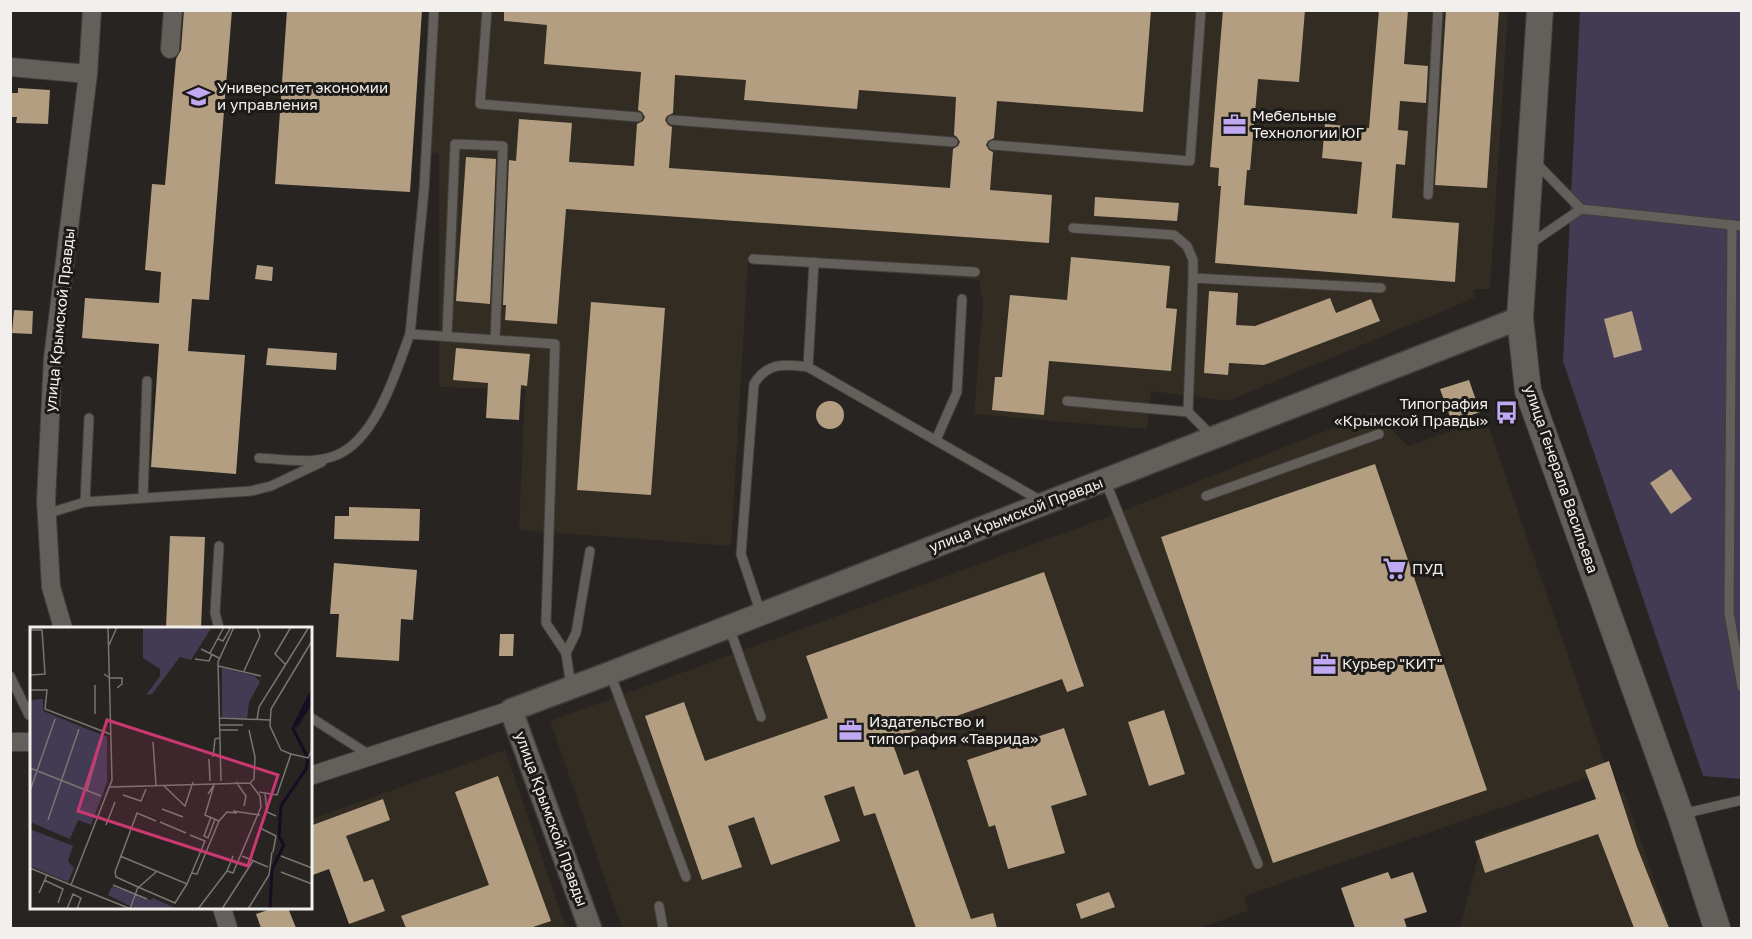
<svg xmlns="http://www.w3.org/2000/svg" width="1752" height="939" viewBox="0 0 1752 939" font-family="'Golos Text',sans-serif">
  <rect width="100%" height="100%" fill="#272421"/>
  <g fill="#322c23">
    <path d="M439,11h1069l-18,278h-16v9l-246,103 -77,-10 -4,38 -173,-15 9,-111 -4,-23 -231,-18 -17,284 -212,-16 6,-141 -86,-2v-233l-11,-3z"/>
    <path d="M1373,412l35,34 78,-27 122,352 -364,125 4,15 -49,17h-577l-72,-207 552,-202z"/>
    <path d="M505,750l61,178h-214l-41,-109z"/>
    <path d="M1624,792l47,136h-211l24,-94z"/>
  </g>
  <path fill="#423b53" d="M1580,11h161v768l-38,-3 -140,-415z"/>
  <g fill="#b49e81" fill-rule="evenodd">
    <path d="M184,10h48l-23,290 -17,-1 -4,52 57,4 -9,119 -85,-7 8,-123 -77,-6 3,-40 74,5 2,-31 -16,-2 7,-86 13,1 11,-126 5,-9z"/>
    <path d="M287,10h135l-12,182 -135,-8z"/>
    <path d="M504,10h647l-8,102 -146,-11 -3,37 -6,3 -2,4 3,5 4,2 -3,38 62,5 -3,48 -483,-34 -9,115 -52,-4 1,-15h-3l6,-145 7,1 3,-42 53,4 -3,39 65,4 3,-42 6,-3 2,-4 -3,-5 -4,-2 3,-38 -97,-8 3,-39 -43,-4zM675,75l71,5 -2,20 113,9 2,-19 97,7 -2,38 3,2 3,5 -2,4 -5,3 -3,39 -281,-20 3,-41 -4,-2 -3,-5 2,-4 6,-3z"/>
    <path d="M1223,10h82l-6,72 -41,-3 -8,91h-3l-3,35 113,9 5,-52 -40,-4 3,-34 44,4 10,-118h29l-4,54 24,2 -2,37 -26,-2 -2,29 10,1 -3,34 -9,-1 -4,54 67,5 -4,59 -240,-19 6,-77h-3l1,-18 -9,-1z"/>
    <path d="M1446,10h53l-12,178 -52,-3z"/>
    <path d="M18,88l32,2 -2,34 -32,-1 1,-6h-7v-24h8z"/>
    <path d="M466,157l30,2 -6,145 -34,-3z"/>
    <path d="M1095,197l84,6 -2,18 -83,-5z"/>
    <path d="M1071,257l99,9 -4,42 11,1 -6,62 -122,-10 -5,54 -52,-5 3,-33h7l8,-82 57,5z"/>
    <path d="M257,265l16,2 -1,14 -17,-2z"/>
    <path d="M1209,291l29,2 -2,32 19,1 75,-28 6,15 35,-14 9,22 -116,44 -35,-2 -1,12 -24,-2z"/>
    <path d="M591,302l74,6 -14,187 -74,-5z"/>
    <path d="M14,310l19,1 -1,23 -20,-1z"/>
    <path d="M1632,311l10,39 -28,8 -10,-39z"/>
    <path d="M268,348l69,5 -1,17 -70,-5z"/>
    <path d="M456,348l74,6 -3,32 -6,-1 -2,35 -33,-2 2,-35 -35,-3z"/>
    <path d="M1469,380l11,32 -28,10 -12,-33z"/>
    <circle cx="830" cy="415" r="14"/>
    <path d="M1375,464l112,326 -214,73 -112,-326z"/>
    <path d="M1671,469l21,30 -21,15 -21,-31z"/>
    <path d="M349,507l71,2 -1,32 -85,-2 1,-23h14z"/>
    <path d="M170,536l35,1 -4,91h-35z"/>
    <path d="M334,563l83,7 -4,50 -12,-1 -2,42 -63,-4 3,-43h-9z"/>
    <path d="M1044,572l40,114 -17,6 -5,-13 -171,60 13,36 14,-5 53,149 22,-6 4,15h-81l-41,-115 -11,3 -10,-30 -30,10 16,45 -69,24 -17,-48 -26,9 14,41 -40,13 -57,-164 39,-14 21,59 123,-43 -22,-62z"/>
    <path d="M500,634h14l-1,22h-14z"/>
    <path d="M1164,710l21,64 -36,12 -21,-64z"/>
    <path d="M1064,728l23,67 -36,11 14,47 -57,16 -13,-44 -6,2 -22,-67z"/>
    <path d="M1609,761l28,86 32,81h-35l-36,-94 -113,39 -10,-32 121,-42 -11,-29z"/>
    <path d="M498,776l53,145 -21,7h-124l-5,-12 88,-31 -34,-93z"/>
    <path d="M383,799l7,21 -44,16 18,46 9,-3 12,32 -36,13 -20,-55 -19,7v-50z"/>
    <path d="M1388,872l3,7 22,-7 14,40 -23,7 3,9h-52l-14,-40z"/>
    <path d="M1109,892l6,15 -34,12 -5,-15z"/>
    <path d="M274,908h14l8,20h-35l-5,-14z"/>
  </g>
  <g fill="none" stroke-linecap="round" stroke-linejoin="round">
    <defs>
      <g id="service">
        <path d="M487,10l-7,94 158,13"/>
        <path d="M672,120l281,22"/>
        <path d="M993,145l197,16 11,-151"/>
        <path d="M1428,195l10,-185"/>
        <path d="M1581,209l161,17"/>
        <path d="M1732,225l-3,388 13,74"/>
        <path d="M1073,228l101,7 13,11 6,14v18"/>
        <path d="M1530,244l51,-35 -45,-46"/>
        <path d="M753,259l222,13"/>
        <path d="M410,334l14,-144 10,-180"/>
        <path d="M447,336l8,-192 48,2 -8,194"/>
        <path d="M808,367l6,-105"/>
        <path d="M1067,401l121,11 24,24"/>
        <path d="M1188,412l5,-134 188,10"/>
        <path d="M936,440l21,-48 5,-93"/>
        <path d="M259,458c25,1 54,7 78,-3 40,-17 59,-84 73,-121l145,10 -9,279 20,30 10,-20 14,-82"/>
        <path d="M1105,480l153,384"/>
        <path d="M1206,496l173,-62"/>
        <path d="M143,497l4,-116"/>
        <path d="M85,502l4,-84"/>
        <path d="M46,514l39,-12 166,-11 20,-5 51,-24"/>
        <path d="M219,546l-4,67 4,15"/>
        <path d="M761,614l-20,-60 13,-170c13,-22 31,-20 54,-17l235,135"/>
        <path d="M729,627l32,90"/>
        <path d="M566,653l5,34"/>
        <path d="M610,673l76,204"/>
        <path d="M10,676l19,39 3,1"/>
        <path d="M310,717l61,39"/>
        <path d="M1682,814l60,-14"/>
        <path d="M659,906l4,22"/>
      </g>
      <g id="minor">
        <path d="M170,49l3,-39"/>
        <path d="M10,67l78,7"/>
        <path d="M63,628l-12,-41 -5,-86 7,-143 35,-284 4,-64"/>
        <path d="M10,742h22"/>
        <path d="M310,776l201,-66"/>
        <path d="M222,908l6,20"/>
      </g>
      <path id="tertiary" d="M590,928l-79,-218 99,-37 910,-355"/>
      <path id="secondary" d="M1540,10l-20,308 8,73 152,423 37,114"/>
    </defs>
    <use href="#service" stroke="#423f3c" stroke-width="11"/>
    <use href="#minor" stroke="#423f3c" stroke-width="20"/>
    <use href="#tertiary" stroke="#423f3c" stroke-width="25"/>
    <use href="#secondary" stroke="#423f3c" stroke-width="28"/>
    <use href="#service" stroke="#63605c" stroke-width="9"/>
    <use href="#minor" stroke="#63605c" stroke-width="18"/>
    <use href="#tertiary" stroke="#63605c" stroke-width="22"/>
    <use href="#secondary" stroke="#63605c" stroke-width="26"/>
  </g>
  <defs>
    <symbol id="university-bare" viewBox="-9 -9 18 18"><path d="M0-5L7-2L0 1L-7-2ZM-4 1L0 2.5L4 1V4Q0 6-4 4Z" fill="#c0a8f3" stroke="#1d1b18" stroke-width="2.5" paint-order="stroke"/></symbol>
    <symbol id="office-bare" viewBox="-9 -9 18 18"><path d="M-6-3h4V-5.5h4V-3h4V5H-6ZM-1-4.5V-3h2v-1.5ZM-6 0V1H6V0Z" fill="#c0a8f3" stroke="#1d1b18" stroke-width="2.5" paint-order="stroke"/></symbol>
    <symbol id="bus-bare" viewBox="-9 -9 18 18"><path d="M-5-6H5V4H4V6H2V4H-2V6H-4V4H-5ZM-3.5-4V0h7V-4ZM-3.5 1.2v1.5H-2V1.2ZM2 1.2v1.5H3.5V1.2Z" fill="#c0a8f3" stroke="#1d1b18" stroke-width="2.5" paint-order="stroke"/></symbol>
    <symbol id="supermarket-bare" viewBox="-9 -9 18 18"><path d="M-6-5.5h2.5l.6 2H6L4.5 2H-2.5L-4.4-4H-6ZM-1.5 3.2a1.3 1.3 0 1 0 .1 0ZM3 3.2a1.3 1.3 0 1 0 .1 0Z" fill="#c0a8f3" stroke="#1d1b18" stroke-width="2.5" paint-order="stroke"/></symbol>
  </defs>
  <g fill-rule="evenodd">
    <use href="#university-bare" x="182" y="80" width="33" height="33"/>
    <use href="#office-bare" x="1218" y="108" width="33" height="33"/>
    <use href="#bus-bare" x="1490" y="396" width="33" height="33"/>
    <use href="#supermarket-bare" x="1378" y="552" width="33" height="33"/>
    <use href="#office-bare" x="1308" y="648" width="33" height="33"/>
    <use href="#office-bare" x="834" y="714" width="33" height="33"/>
  </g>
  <g text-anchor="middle" stroke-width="6" stroke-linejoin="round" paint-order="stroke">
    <g font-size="15" fill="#f2f0ed" stroke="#1d1b18" text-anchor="start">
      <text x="217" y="93">Университет экономии<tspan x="217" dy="17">и управления</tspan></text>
      <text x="1252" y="121">Мебельные<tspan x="1252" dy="17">Технологии ЮГ</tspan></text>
      <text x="1488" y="409" text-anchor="end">Типография<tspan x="1488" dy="17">«Крымской Правды»</tspan></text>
      <text x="1412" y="574">ПУД</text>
      <text x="1342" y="669">Курьер "КИТ"</text>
      <text x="869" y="727">Издательство и<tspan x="869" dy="17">типография «Таврида»</tspan></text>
    </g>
    <g font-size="15" fill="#f2f0ed" stroke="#1d1b18">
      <text transform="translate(60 320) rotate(-84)" y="5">улица Крымской Правды</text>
      <text transform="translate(1561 479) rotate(71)" y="5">улица Генерала Васильева</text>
      <text transform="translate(1016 515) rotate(-21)" y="5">улица Крымской Правды</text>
      <text transform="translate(551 819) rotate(70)" y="5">улица Крымской Правды</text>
    </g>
  </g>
  <g transform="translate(30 627)">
    <rect width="282" height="282" fill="#272421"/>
    <path d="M113,0l33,2 36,-2 -21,33 -11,-3 -28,37 -6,1 14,-19v-7l-17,-11zM192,41l33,8 5,6 -11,20 -2,17 -25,-2zM13,72v12l64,26v45l-16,43 -13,-5 -8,19 -40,-17v-122zM0,202l43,17 -5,15 6,7 -6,14 -38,-16zM82,259l39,14 2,-2 22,10 -39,1 -28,-14z" fill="#423b53"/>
    <path d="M282,61v16l-16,25 3,-17z" fill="#160d25"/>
    <path fill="none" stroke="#160d25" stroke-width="3" d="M268,90l-5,12 14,27M240,281l2,-39 12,-24 -5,-8 2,-31 25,-37 2,-10"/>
    <path fill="none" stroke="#787673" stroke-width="1.5" d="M78,0l4,153 -41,105 60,24M0,3h12l3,44 -15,1M188,12l5,2 7,-12 -3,-2M79,18l8,-18M171,22l18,9M180,26l14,-26M165,32l14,2 3,-7M255,37l-10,-10 16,-27M188,39l43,10M214,44l16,-35 -3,-9M74,47l6,4h12v6l-5,4M65,58v29M0,63h17l-2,19 65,25M189,91l51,2M227,93l2,-13 50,-80M189,98h24M189,103h19M219,103l6,27 -1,22 -4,4M123,115l3,43M261,127l-10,-4 -11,-24 1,-17 41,-68M183,130l2,-18 4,-1M179,132l1,22M0,141l71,28M191,154l-3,-119 16,-35M206,155l10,14 -2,10M133,158l22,21 8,-24M80,160l140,-4 10,13 1,11 -28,66 -6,-2 6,-15M57,163l14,-49M0,164l25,-72M229,165l18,3 14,-41 17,4 4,-8M235,166l2,19 9,4M178,167l6,-9 -9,30 14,6 8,-9 10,1M93,168l18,6 5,-12M132,182l21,8M203,184l27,4M181,190l-7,19 4,2 7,-19M18,193l31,-91M130,195l26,11M76,198l9,-23M230,201l16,8 -3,16M90,229l67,28 18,-43 -15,-6M212,229l26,11M251,229l31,12M0,241l41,17M251,245l31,12M161,246l6,1 22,-53M14,253l19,9 -5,14M83,258l34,14M108,260l37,16 12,-19M109,260l17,-15M9,266l8,-18M37,282l6,-15 8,4 -4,11M100,282l8,-22 -22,-10 -1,-5 22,-59 19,8M168,282l29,-38M192,282l31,-48M218,282l21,-34 3,-23"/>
    <path fill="#c93871" fill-opacity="0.15" stroke="#c93871" stroke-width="3" d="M77,93l171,55 -30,91 -170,-55z"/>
    <rect width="282" height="282" fill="none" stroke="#f2f0ed" stroke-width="3"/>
  </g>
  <rect width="1752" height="939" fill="none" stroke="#f2f0ed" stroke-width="24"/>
</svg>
